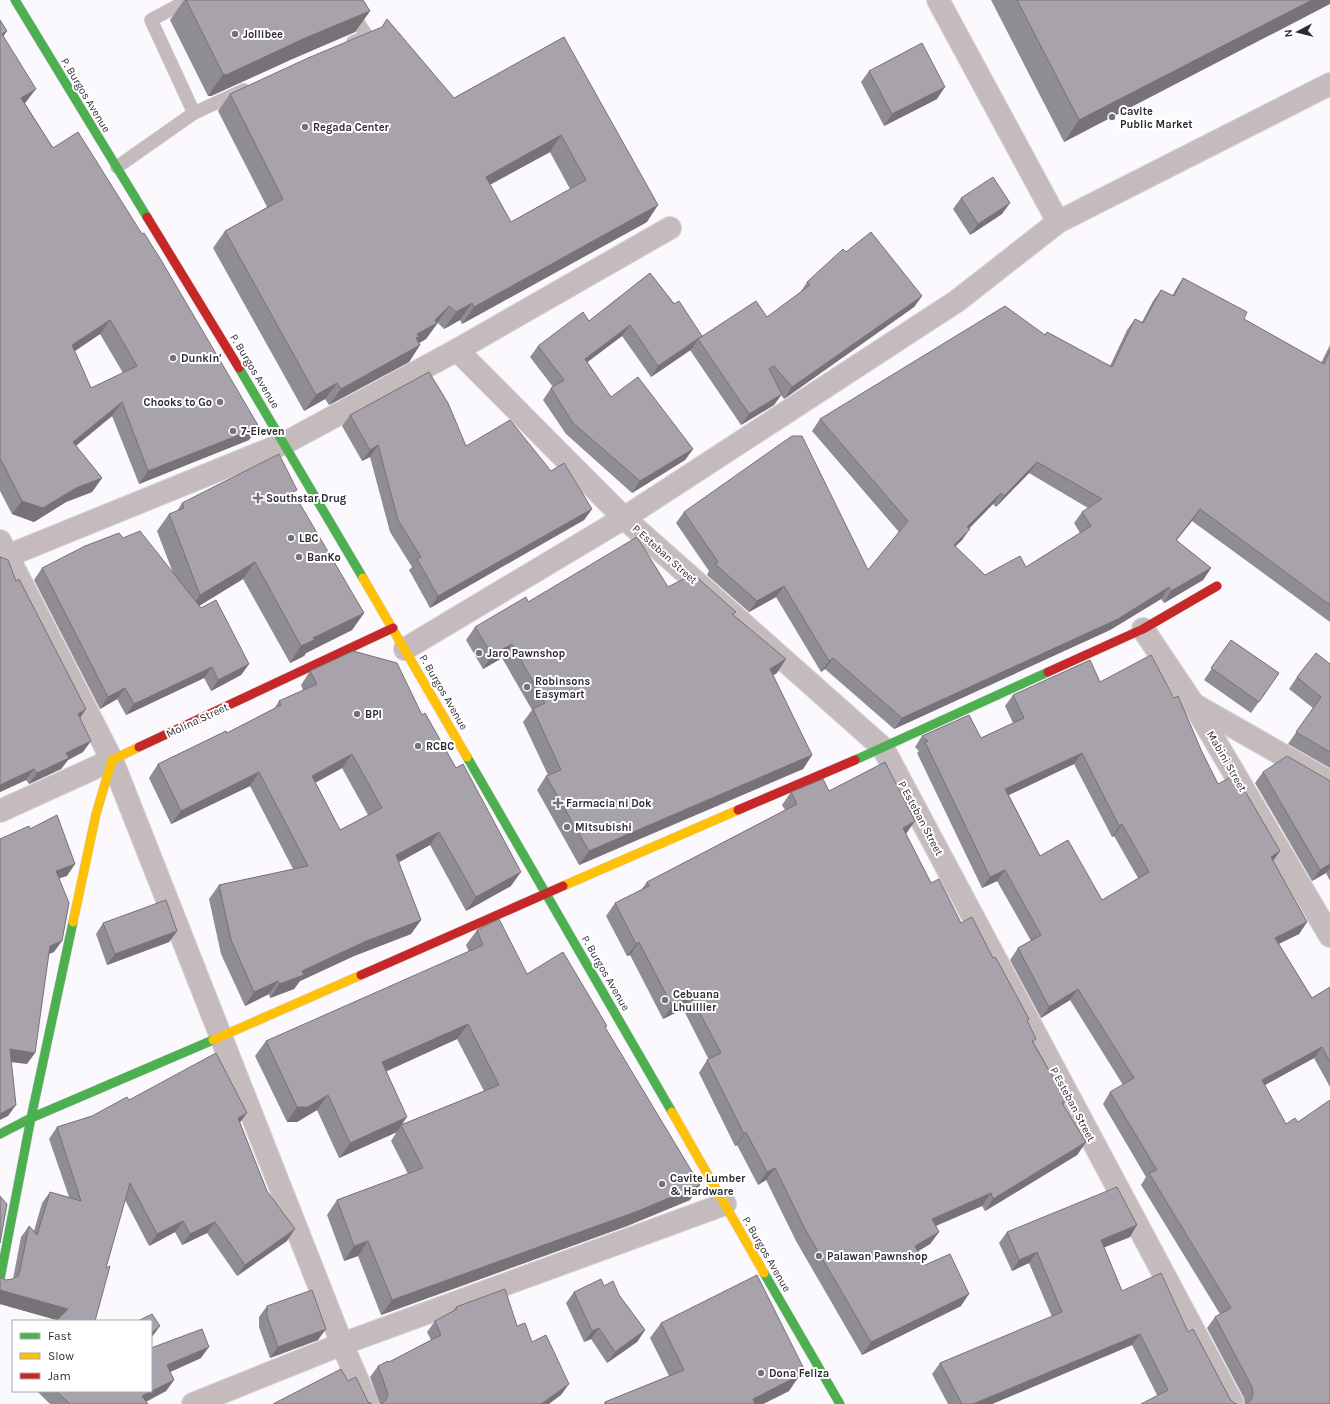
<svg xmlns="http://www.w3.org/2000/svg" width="1330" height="1404" viewBox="0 0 1330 1404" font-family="Karla,sans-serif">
  <rect width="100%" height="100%" fill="#fcf9fe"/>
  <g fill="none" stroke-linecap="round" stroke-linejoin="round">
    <defs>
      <g id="lane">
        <path d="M343,0l24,36 -14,6"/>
        <path d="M194,113l50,-23"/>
        <path d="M117,167l77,-54 -43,-93 37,-20"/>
      </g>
      <g id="street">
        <path d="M938,0l120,222"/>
        <path d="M457,350l167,168 259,230 350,656"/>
        <path d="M0,541l112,219 230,584 26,60"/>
        <path d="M0,559l285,-116 172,-93 213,-122"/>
        <path d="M1143,629l51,76 136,231"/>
        <path d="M405,649l219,-131 333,-217 101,-79 272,-138"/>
        <path d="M1195,705l135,77"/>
        <path d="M0,811l112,-51"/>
        <path d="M193,1404l149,-60 383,-140"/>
      </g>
      <g id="fast">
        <path d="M15,0l132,217"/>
        <path d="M239,368l124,210"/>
        <path d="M467,757l205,355"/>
        <path d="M855,760l193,-88"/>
        <path d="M0,1134l31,-16 182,-78"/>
        <path d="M764,1273l76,131"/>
        <path d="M0,1279l31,-161 42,-196"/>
      </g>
      <g id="slow">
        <path d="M363,578l104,179"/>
        <path d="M563,886l175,-76"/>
        <path d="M73,922l23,-108 16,-54 27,-13"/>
        <path d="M213,1040l148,-65"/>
        <path d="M672,1112l92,161"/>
      </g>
      <g id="jam">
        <path d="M147,217l92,151"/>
        <path d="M1048,672l95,-43 74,-43"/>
        <path d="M139,747l254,-119"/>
        <path d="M738,810l117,-50"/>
        <path d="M361,975l202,-89"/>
      </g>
    </defs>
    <use href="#lane" stroke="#d7d5d8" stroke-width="14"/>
    <use href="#street" stroke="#d7d5d8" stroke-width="24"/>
    <use href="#fast" stroke="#d7d5d8" stroke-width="10"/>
    <use href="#slow" stroke="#d7d5d8" stroke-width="10"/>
    <use href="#jam" stroke="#d7d5d8" stroke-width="10"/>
    <use href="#lane" stroke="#c6bbbc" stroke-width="13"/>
    <use href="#street" stroke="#c6bbbc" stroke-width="22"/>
    <use href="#fast" stroke="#4caf50" stroke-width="9"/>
    <use href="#slow" stroke="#ffc107" stroke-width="9"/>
    <use href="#jam" stroke="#c62828" stroke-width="9"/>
  </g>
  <g fill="#908c93" fill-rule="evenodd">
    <path d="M184,0h179l7,11 -15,21 -65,28 -79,36h-3l-38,-76z"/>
    <path d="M991,0h339l-266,142z"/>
    <path d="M0,20l7,11 -4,5 23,66 -1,1 28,45 196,292 -110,44 -27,-68 -36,30 26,32 -10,14 -26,10 -32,20 -22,-8 -12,-23zM100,334l23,39 -32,15 -16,-37z"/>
    <path d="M564,37l83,185 -185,102 -2,-4 -16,9 -6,-6 -12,16 -7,4 1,2 -11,17 -80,43 -4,-6 -21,12 -91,-163 12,-17 42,-24 -49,-96 12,-17 224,4zM550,152l20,37 -59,33 -21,-37z"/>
    <path d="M869,71l68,28 -53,27 -23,-44z"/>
    <path d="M961,198l41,16 -32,21 -17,-26z"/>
    <path d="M846,252l76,44 -8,11 -130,92 -3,-4 -7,10 -33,20 -51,-75 2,-1 -41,28 -29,-41 -35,26 24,35 82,52 -8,11 -53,33 -66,-59 -23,-34 8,-12 2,-1 -23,-30 8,-11 51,-25 61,-48 51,64 66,-20 33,-24 7,-11z"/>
    <path d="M1183,278l61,41 77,44 9,-18v277l-138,-101 -16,19 35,28 -8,12 -39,23 -3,-4 -51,31 -216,99 -69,-60 -4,3 -45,-75 -27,15 -42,-37 2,-4 -33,-48 8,-11 184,58 31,-38 -87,-101 8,-12 225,-84 2,-3 63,34 17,-36 8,-11 7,3 11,-21 8,-11 11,6 4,-7zM1029,473l59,35 -6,4 -8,11 6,10 -54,34 -41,8 -30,-29 7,-6 7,-12 24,-24 3,3z"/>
    <path d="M350,415l116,31 85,25 41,38 -8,11 -154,88 -21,-38 3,-3 -22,-35 -20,-75 -8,4 -20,-35z"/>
    <path d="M294,494l70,119 -12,17 -46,23 -2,3 -14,7 -47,-84 -44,27 50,58 -8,11 -30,16 -7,-13 -78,37 -9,-16 -17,10 -66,-129 8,-12 81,-30 50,35 -16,-42 12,-17 8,-3 5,-8z"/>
    <path d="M0,557l16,24 64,137 3,34 -15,8 -7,9 -32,15 -3,-4 -26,12z"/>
    <path d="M668,587l65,28 44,58 -4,2 39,80 -9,14 -224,96 -42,-75 9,-14 2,-1 -25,-53 9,-12 -30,-52 -19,11 -17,-29 9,-13 53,-25z"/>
    <path d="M1231,640l48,33 -28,40 -47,-33z"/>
    <path d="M1330,664v104l-42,-24 25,-36 -24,-19 8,-12z"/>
    <path d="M310,671l112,44 89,171 -45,25 -36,-66 -32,18 23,57 -10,14 -57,22 -54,25 -6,8 -24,9 -1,-4 -24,12 -24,-52 -12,-55 10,-14 74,-16 -43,-83 -79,38 -22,-46 9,-14 69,-31 47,-24 5,-8 24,-11 -2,-5zM342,768l26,47 -28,15 -25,-47z"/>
    <path d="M1100,682l102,70 16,32 19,5 43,62 -7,10 34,61 -8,12 -20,10 33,54 18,-11v100l-16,-29 -49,27 65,319h-85l-1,-6 -37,-70 8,-11 5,-3 -79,-129 5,-8 -43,-73 7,-12 13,-7 -53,-85 -29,18 -31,-58 8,-12 13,-7 -34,-60 -15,7 -65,-135 2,-2 -4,-4 7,-11 59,2 32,-15 -8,-17 8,-11zM1074,764l38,73 2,-1 24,42 -36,22 -62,-44 -31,-61z"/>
    <path d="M1263,772l67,9v100l-4,-8 -14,8 -57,-98z"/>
    <path d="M829,791l77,43 25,49 30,40 32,35 36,61 -2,2 7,22 32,57 -3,5 23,37 -9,13 -92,56 -3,-5 -46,20 3,6 -9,12 -12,7 7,14 36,41 -99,49 -66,-114 -30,-61 -8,5 -21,-40 -2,1 -36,-73 8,-13h2l-26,-51 -20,10 -33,-64 -3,1 -21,-40 9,-13 26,-13 6,-8 138,-72 -3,-5 9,-13z"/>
    <path d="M103,923l74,8 -8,11 -62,23 -11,-31z"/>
    <path d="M477,930l50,44 78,54 85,172 -63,26 -246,89 -23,-59 -14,5 -17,-46 10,-15 71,-26 -17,-33 10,-16 83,-34 -27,-52 -71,32 11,61 -58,26 -22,-48 -20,12h-10l-32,-66 11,-15 203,-89 -3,-7z"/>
    <path d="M129,1100l111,23 47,118 -50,35 -30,-43 -25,12 -7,-13 -26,14 -24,-46 -68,120 -57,-16v-27l6,3 7,-1 8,-42 8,-11 5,5 8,-28 8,-11 19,5 -20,-58 8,-12 35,-11z"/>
    <path d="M1007,1232l123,5 -26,10 18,44 66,41 42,67 4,4 -77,-8 -25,-50 -140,59h-44l-16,-30 8,-11 112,-46 -23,-54 -17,8 -13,-28z"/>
    <path d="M604,1286l15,9 26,35 -8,12 -30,21 -16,-24 -7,3 -18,-39 8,-11z"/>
    <path d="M267,1306l51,34 -48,18 -11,-31v-10z"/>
    <path d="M456,1307l61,19 15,16 29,53 -181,9 -10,-27 8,-11 11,-4 42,-22 -4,-8 8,-11 18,-10z"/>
    <path d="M661,1323l142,44 -4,6 -10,18 -26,13h-159l1,-2 64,-26 -19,-38z"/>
    <path d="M151,1348l50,10 -31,14 4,8 -8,11 -20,11 2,2h-98l-13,-13h114z"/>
  </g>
  <g fill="#767278">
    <path d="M1312,0h18v4l-266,138 15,-22z"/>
    <path d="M370,11l-15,21 -65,28 -79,36h-3l15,-22 82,-36z"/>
    <path d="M7,31l-7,10 2,-7z"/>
    <path d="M945,87l-8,12 -53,27 8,-12z"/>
    <path d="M36,89l-10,13 -14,9 9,-13z"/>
    <path d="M561,135l-11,17 -76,41 12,-16z"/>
    <path d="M1010,203l-8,11 -32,21 8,-11z"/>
    <path d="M658,205l-11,17 -185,102 12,-17z"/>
    <path d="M922,296l-8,11 -130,92 8,-12z"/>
    <path d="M472,303l-12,17 -16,9 12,-17z"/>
    <path d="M449,306l-23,33 -14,8 8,-2 -11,17 -80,43 12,-16 76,-55 18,-14z"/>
    <path d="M110,320l-10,14 -37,25 9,-14z"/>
    <path d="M630,325l-8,11 -45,34 8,-11z"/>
    <path d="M702,336l-3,4 -1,-1 -6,10 -41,28 7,-11z"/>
    <path d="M337,383l-12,16 -21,12 12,-16z"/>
    <path d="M782,394l-8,11 -33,20 8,-11z"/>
    <path d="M122,402l-10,14 -49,40 10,-14z"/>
    <path d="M259,427l-10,13 -110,44 9,-13z"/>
    <path d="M378,445l-8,12 -8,4 8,-11z"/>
    <path d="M693,449l-8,11 -53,33 8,-12z"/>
    <path d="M1037,462l-8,11 -33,34 8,-11z"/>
    <path d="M102,478l-10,14 -26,10 -32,20 -22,-8 10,-13 54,-13z"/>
    <path d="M1001,493l-8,11 -33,34 7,-11z"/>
    <path d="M592,509l-8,11 -154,88 8,-12z"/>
    <path d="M1200,509l-8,12 -24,30 8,-11z"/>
    <path d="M970,529l-8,11 -16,16 8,-11z"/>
    <path d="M255,562l-12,17 -54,33 11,-17z"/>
    <path d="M1211,568l-8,12 -39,23 7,-12z"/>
    <path d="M784,586l-8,11 -27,15 8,-11z"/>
    <path d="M1169,587l-8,12 -51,31 -216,99 8,-11z"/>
    <path d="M364,613l-12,17 -46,23 -2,3 -14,7 11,-17 12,-8z"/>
    <path d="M512,644l-10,14 -19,11 9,-14z"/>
    <path d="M833,658l-8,11 -4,3 8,-11z"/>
    <path d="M786,659l-9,14 -17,10 10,-14z"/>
    <path d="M249,664l-8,11 -30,16 7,-11z"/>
    <path d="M212,667l-8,11 -78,37 8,-11z"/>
    <path d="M125,688l-8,11 -17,10 8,-12z"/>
    <path d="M86,709l-8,12v-7z"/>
    <path d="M91,741l-8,11 -15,8 -7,9 -32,15 8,-11 29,-20z"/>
    <path d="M1082,753l-8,11 -76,36 7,-11z"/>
    <path d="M352,754l-10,14 -40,22 10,-14z"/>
    <path d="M812,755l-9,14 -224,96 10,-14z"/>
    <path d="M34,769l-8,11 -26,12v-7z"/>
    <path d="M259,772l-9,14 -79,38 10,-13z"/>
    <path d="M915,821l-9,13 -12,6 9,-12z"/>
    <path d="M1122,824l-8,12 -2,1 7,-11z"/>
    <path d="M439,832l-9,13 -44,24 10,-14z"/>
    <path d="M1280,851l-8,11 -1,-5z"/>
    <path d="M75,864l-8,12 -19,6 8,-11z"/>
    <path d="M1330,864v4l-4,5 -14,8 8,-11z"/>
    <path d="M1005,870l-8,11 -15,7 8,-11z"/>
    <path d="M521,872l-10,14 -45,25 10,-14z"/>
    <path d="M421,920l-10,14 -57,22 -54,25 -6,8 -24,9 9,-14 23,-13 62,-29z"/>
    <path d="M1307,922l-8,12 -32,15 8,-11z"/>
    <path d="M177,931l-8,11 -62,23 8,-11z"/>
    <path d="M62,941l-8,11 -12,5 8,-11z"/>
    <path d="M639,942l-9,13 -3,1 9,-12z"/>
    <path d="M278,981l-9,13 -24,12 9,-14z"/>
    <path d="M1078,989l-8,11 -29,18 8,-11z"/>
    <path d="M691,996l-8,13 -20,10 9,-13z"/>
    <path d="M468,1024l-11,15 -85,39 10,-16z"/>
    <path d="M1322,1047l-8,11 -60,33 8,-11z"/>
    <path d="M10,1049l25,4 -8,11 -25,-3z"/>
    <path d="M328,1095l-11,15 -20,12h-10l10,-15z"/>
    <path d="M16,1105l-8,11 -8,4v-6z"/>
    <path d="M247,1113l-8,11 -1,-6z"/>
    <path d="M407,1117l-10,15 -58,26 11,-15z"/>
    <path d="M746,1132l-9,13 -2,1 9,-12z"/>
    <path d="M1086,1142l-9,13 -92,56 8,-12z"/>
    <path d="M775,1168l-9,12 -8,5 9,-13z"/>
    <path d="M700,1185l-10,15 -63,26 -246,89 11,-15z"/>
    <path d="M991,1193l-9,13 -59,25 9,-12z"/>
    <path d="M183,1221l-8,11 -26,14 8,-12z"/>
    <path d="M215,1222l-8,11 -25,12 8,-11z"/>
    <path d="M1137,1225l-7,12 -37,15 8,-12z"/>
    <path d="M295,1229l-8,12 -50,35 8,-11z"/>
    <path d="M939,1232l-9,12 -23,14 8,-12z"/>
    <path d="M368,1241l-10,15 -14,5 10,-15z"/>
    <path d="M1037,1252l-8,11 -17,8 7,-11z"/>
    <path d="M0,1290l68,19 -8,12 -60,-17z"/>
    <path d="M969,1294l-8,12 -99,49 9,-13z"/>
    <path d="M160,1326l-8,11 -1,1v-5z"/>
    <path d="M599,1328l-8,11 -7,3 8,-11z"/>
    <path d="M326,1329l-8,11 -48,18 8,-11z"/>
    <path d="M645,1330l-8,12 -30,21 8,-11z"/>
    <path d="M1140,1334l-8,11 -140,59h-19z"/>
    <path d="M209,1347l-8,11 -42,19 8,-12z"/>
    <path d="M803,1367l-8,11 5,-3 -11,16 -26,13h-14l4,-5 44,-29z"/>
    <path d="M174,1380l-8,11 -25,13 1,-8z"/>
    <path d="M569,1384l-8,11 -12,9h-8z"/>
  </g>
  <g fill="#a8a3ab" stroke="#767278" fill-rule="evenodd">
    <path d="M186,0h177l7,11 -65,27 -79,37 -3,-1z"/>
    <path d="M1017,0h295l-233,120z"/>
    <path d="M387,19l67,79 110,-61 94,168 -184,102 -2,-4 -16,9 -7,-6 -14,14 2,3 -20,11 2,3 -3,1 4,7 -79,44 -4,-6 -21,12 -91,-164 58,-32 -53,-105 78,-36 74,-31zM561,135l25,45 -75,42 -25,-45z"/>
    <path d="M0,20l7,11 -5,3 34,55 -15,9 32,50 25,-16 64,102 2,-1 17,27 98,167 -111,44 -26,-69 -49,40 29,36 -26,10 -33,20 -21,-7 -22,-43zM110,320l27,46 -46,22 -19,-43z"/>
    <path d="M922,43l23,44 -53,27 -23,-43z"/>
    <path d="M993,177l17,26 -32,21 -17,-26z"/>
    <path d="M871,232l51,64 -130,91 -18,-21 -5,3 13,25 -33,20 -51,-75 58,-38 11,16 43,-32 -3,-3 36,-33 3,3z"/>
    <path d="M650,273l24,31 5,-3 23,35 -44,30 -28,-41 -45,34 26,38 27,-20 55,72 -53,32 -67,-58 -22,-35 13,-8 -26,-34 45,-34 6,9z"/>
    <path d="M1183,278l64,34 -3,7 80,45 6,-14v255l-130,-96 -24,31 35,28 -40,23 -2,-4 -51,32 -216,99 -69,-60 -4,3 -45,-75 -27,15 -42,-37 3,-2 -34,-50 95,-67 13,-9h10l66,134 40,-49 -88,-102 185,-113 40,29 2,-3 65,35 23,-48 8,4 18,-33 13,6zM1037,462l65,37 -20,13 9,14 -65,41 -6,-11 -35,19 -31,-30 16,-16 -3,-2 34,-34 3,3z"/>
    <path d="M429,372l19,31 18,43 44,-26 41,51 13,-8 28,46 -154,87 -21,-37 4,-2 -23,-37 -20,-75 -8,5 -20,-35z"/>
    <path d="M279,454l18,36 -4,2 71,121 -51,25 3,1 -15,7 -46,-84 -55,33 -31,-81 15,-6 -2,-5z"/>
    <path d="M140,531l61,77 15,-8 33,64 -31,16 -6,-13 -78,37 -9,-16 -17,9 -66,-129 43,-22 34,-13 4,5z"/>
    <path d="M637,537l31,50 25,-13 43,38 -4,2 54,45 -16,10 42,86 -223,96 -43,-75 15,-6 -28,-61 12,-6 -33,-59 -20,11 -17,-28 51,-30 2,5z"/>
    <path d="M0,557l8,3 8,21 3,-2 67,130 -8,5 13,27 -25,12 3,5 -32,15 -3,-4 -34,16z"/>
    <path d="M1231,640l48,33 -20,29 -48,-34z"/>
    <path d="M353,651l44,12 25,52 3,-2 31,55 7,-4 58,108 -45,25 -37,-65 -43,23 25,65 -57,22 -62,29 2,4 -25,9 -1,-3 -24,11 -23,-52 -12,-55 89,-19 -49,-94 -78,39 -23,-47 68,-33 1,2 54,-28 -2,-4 38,-17 -7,-13zM352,754l30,54 -42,22 -28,-54z"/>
    <path d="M1316,653l14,11v88l-34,-20 25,-35 -24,-20z"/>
    <path d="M1151,655l23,43 4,-2 24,56 16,32 13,-7 6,12 5,-3 38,65 -9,6 36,65 -32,16 37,60 18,-11v75l-8,-15 -60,33 24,44 9,-6 3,4 32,-22v304h-84l5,-4 2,-6 -1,-7 -37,-70 16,-9 -82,-135 8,-3 -47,-78 24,-14 -56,-89 -29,18 -31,-59 23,-13 -36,-65 -15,7 -65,-135 3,-1 -6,-5 47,-21 12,23 43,-20 -11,-23 77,-35 10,22zM1082,753l37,73 3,-2 27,48 -47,28 -34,-60 -28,16 -35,-67z"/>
    <path d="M1287,756l43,25v83l-10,6 -57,-98z"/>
    <path d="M885,762l30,59 -12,7 28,55 8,-4 22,44 11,-6 21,41 2,-1 2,3 32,59 -2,1 9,19 -4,2 34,59 -4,3 24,39 -93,57 -2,-6 -59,26 7,13 -24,14 10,19 25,-11 19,40 -98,48 -66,-113 -30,-61 -8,4 -21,-40 -2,2 -37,-74 14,-7 -30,-57 -19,10 -33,-64 -3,2 -21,-41 34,-17 -2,-4 150,-78 -6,-12 32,-13 6,12z"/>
    <path d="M57,815l18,49 -19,7 13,32 -7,38 -12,5 -15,107 -25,-4 6,56 -16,9v-275l29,-13 1,3z"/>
    <path d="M166,900l11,31 -62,23 -12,-31z"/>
    <path d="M499,919l28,55 36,-22 44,74 -2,1 95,158 -62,26 -246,89 -24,-59 -14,5 -17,-46 86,-32 -22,-43 98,-40 -31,-61 -86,38 25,55 -57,26 -22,-48 -20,12h-11l-31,-66 217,-96 -6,-15z"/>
    <path d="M216,1053l31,60 -9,5 29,73 28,38 -50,36 -30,-43 -25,12 -7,-13 -26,13 -27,-51 -24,85 4,-2 -15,55h-39l12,-12 -68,-19v-13l6,3 6,-1 6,-3 2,-6 9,-44 8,9 13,-43 31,9 -24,-74 35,-11 35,-19 2,3z"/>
    <path d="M1117,1187l20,38 -36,15 21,51 39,-18 27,59 5,-3 37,70 4,4 3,1h-96l27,-14 -28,-56 -167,70h-11l-22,-41 122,-51 -25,-60 -18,8 -12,-28z"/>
    <path d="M0,1196l7,8 -7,39z"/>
    <path d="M757,1275l46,92 -6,3 3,5 -47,24 2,5h-150v-2l79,-32 -23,-47z"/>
    <path d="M601,1279l3,7 9,-5 6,14 26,35 -30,22 -16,-24 -7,3 -18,-39z"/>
    <path d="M505,1289l12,37 8,-3 7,19 14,-7 23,49 -28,20h-160l5,-4 2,-6 -10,-28 10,-5 1,1 52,-27 -6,-14 22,-12 -1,-2z"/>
    <path d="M312,1290l14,39 -48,18 -11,-31v-10z"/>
    <path d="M152,1314l8,12 -9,7v-12h-13z"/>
    <path d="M202,1329l7,18 -42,18 7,15 -32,16 6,8h-78l-14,-13h95v-43z"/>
    <path d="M341,1369l7,12 8,-4 12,25 4,2h-99z"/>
  </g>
  <g fill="#767378" stroke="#fff" stroke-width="1.5">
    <circle cx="235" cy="34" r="4"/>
    <circle cx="1112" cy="117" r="4"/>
    <circle cx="305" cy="127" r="4"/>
    <circle cx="173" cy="358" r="4"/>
    <circle cx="220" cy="402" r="4"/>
    <circle cx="233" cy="431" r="4"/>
    <path d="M256 492h4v4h4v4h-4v4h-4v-4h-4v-4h4z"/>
    <circle cx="291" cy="538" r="4"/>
    <circle cx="299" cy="557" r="4"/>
    <circle cx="479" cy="653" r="4"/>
    <circle cx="527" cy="687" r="4"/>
    <circle cx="357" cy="714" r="4"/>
    <circle cx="418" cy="746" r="4"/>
    <path d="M556 797h4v4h4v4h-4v4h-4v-4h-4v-4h4z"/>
    <circle cx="567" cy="827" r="4"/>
    <circle cx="665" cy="1000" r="4"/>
    <circle cx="662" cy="1184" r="4"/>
    <circle cx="819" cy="1256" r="4"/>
    <circle cx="761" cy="1373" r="4"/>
  </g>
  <g text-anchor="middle" stroke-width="4" stroke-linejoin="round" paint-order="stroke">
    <g font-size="11" font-weight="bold" fill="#2e2b30" stroke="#fff" text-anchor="start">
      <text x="243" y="38">Jollibee</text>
      <text x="1120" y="115">Cavite<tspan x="1120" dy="13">Public Market</tspan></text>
      <text x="313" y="131">Regada Center</text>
      <text x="181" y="362">Dunkin'</text>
      <text x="212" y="406" text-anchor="end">Chooks to Go</text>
      <text x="241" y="435">7-Eleven</text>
      <text x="266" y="502">Southstar Drug</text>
      <text x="299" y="542">LBC</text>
      <text x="307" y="561">BanKo</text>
      <text x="487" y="657">Jaro Pawnshop</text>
      <text x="535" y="685">Robinsons<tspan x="535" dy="13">Easymart</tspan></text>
      <text x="365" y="718">BPI</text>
      <text x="426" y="750">RCBC</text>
      <text x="566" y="807">Farmacia ni Dok</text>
      <text x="575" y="831">Mitsubishi</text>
      <text x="673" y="998">Cebuana<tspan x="673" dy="13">Lhuillier</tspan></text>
      <text x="670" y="1182">Cavite Lumber<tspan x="670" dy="13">&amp; Hardware</tspan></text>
      <text x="827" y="1260">Palawan Pawnshop</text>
      <text x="769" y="1377">Dona Feliza</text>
    </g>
    <g font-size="11" fill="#2e2b30" stroke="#fff">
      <text transform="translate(86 95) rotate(59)" y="4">P. Burgos Avenue</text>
      <text transform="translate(255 371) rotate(59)" y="4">P. Burgos Avenue</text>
      <text transform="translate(665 554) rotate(42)" y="4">P Esteban Street</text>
      <text transform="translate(444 692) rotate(60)" y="4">P. Burgos Avenue</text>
      <text transform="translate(197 720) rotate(-25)" y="4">Molina Street</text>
      <text transform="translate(1227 761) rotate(60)" y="4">Mabini Street</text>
      <text transform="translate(921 818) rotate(62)" y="4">P Esteban Street</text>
      <text transform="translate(606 973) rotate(60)" y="4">P. Burgos Avenue</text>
      <text transform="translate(1073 1104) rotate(62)" y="4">P Esteban Street</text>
      <text transform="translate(767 1254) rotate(60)" y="4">P. Burgos Avenue</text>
    </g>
  </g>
  <rect x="12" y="1320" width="140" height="72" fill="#ffffff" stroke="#abaaac"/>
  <rect x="20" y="1333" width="20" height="6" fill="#4caf50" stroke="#abaaac"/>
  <text x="48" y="1340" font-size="12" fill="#2e2b30">Fast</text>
  <rect x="20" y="1353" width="20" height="6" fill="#ffc107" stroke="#abaaac"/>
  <text x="48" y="1360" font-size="12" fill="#2e2b30">Slow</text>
  <rect x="20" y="1373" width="20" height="6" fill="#c62828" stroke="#abaaac"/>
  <text x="48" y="1380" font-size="12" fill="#2e2b30">Jam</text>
  <g transform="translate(1298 32) rotate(263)" stroke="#ffffff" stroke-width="3" paint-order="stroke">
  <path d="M0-3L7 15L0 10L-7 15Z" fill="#2e2b30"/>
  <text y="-6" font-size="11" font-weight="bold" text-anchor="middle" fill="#2e2b30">N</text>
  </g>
</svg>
